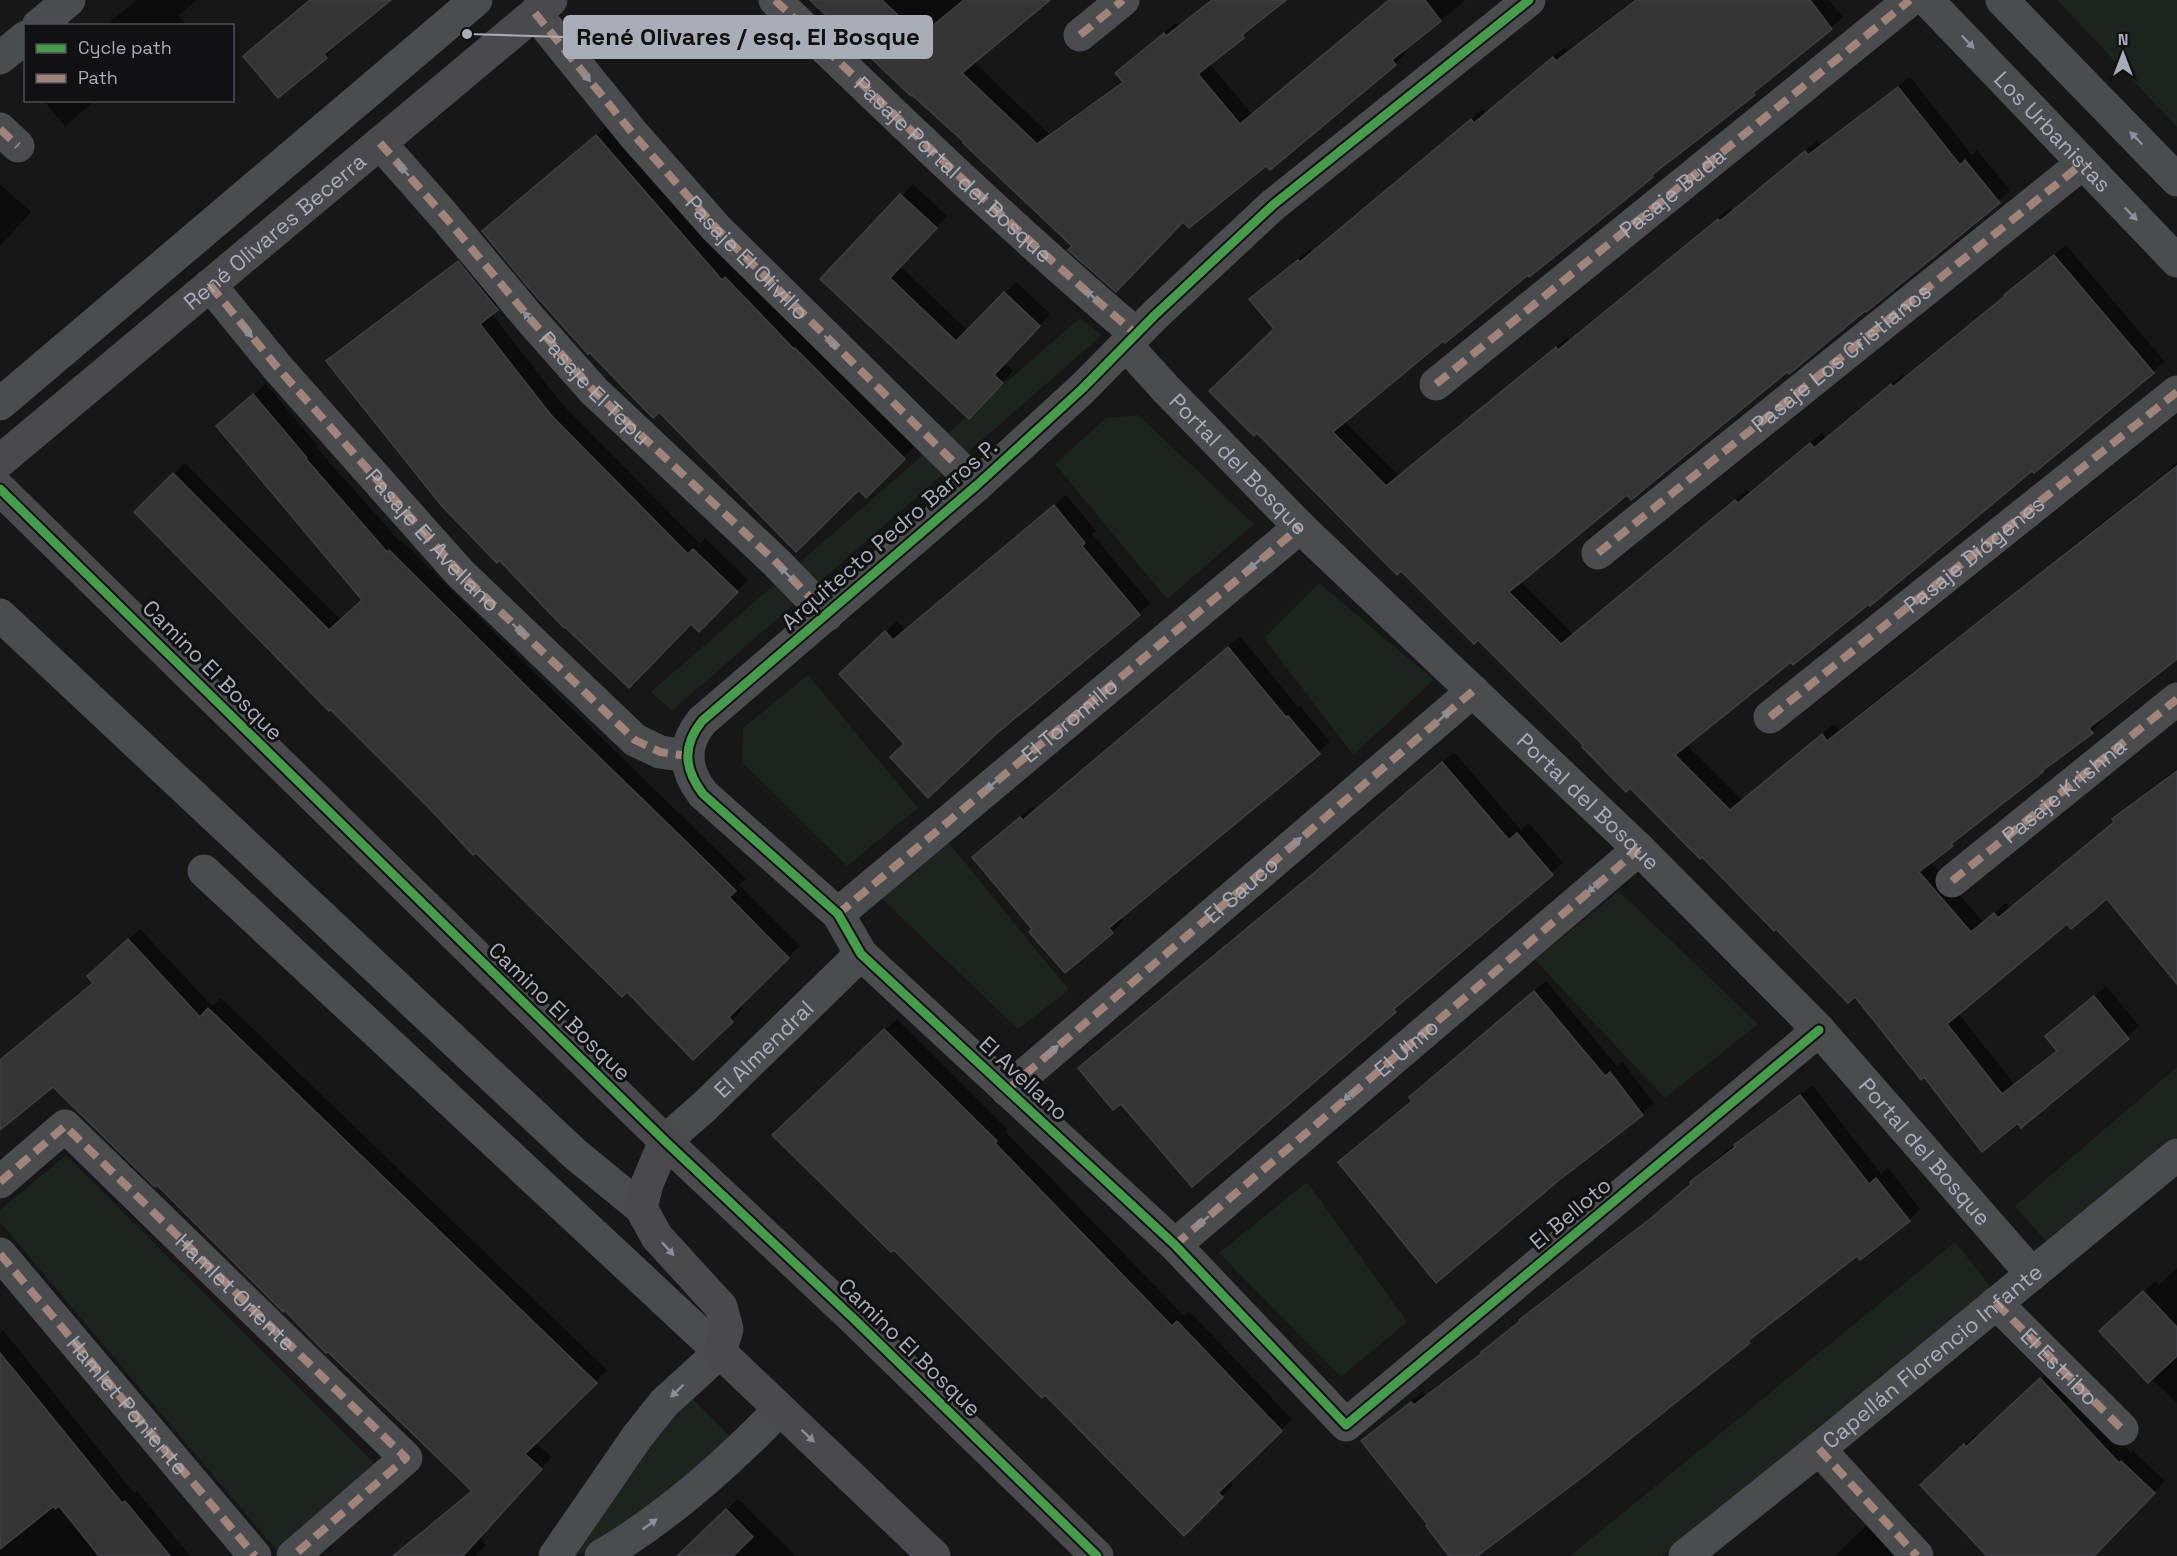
<svg xmlns="http://www.w3.org/2000/svg" width="2177" height="1556" viewBox="0 0 2177 1556" font-family="'Space Grotesk',sans-serif">
  <rect width="100%" height="100%" fill="#171717"/>
  <g fill="#1d241e">
    <path d="M2057,0h120v127z"/>
    <path d="M1080,318l22,17 -430,376 -21,-19z"/>
    <path d="M1138,415l116,109 -87,75 -112,-135 51,-46z"/>
    <path d="M1319,583l115,97 -81,75 -89,-117z"/>
    <path d="M808,675l110,133 -71,58 -105,-104 1,-34z"/>
    <path d="M949,843l120,147 -51,39 -137,-131z"/>
    <path d="M1619,891l139,133 -93,74 -130,-138z"/>
    <path d="M2177,1067v70l-127,109 -35,-40z"/>
    <path d="M66,1155l311,311 -100,85 -277,-329v-12z"/>
    <path d="M1307,1182l100,140 -66,55 -122,-124z"/>
    <path d="M1955,1242l37,46 -330,268h-92z"/>
    <path d="M690,1396l41,41 -87,78 -68,41 46,-83z"/>
  </g>
  <g fill="#0007">
    <path d="M137,0h60l-18,15 8,11h-82z"/>
    <path d="M310,0h78l-53,43 2,2 -11,12 -81,-1z"/>
    <path d="M809,0h239l-75,61 76,73 74,-54 -6,-7 11,-11 48,-39 3,3 32,-26h73l-75,63 43,51 137,-114h77l-62,49 2,4 -11,11 -125,104 -3,-4 -83,56 -110,26 -108,-104 -55,-48z"/>
    <path d="M1634,0h195l14,17 -89,76 -91,71 -60,52 -160,123 -99,82 55,55 169,-139 2,3 160,-132 2,3 85,-70 3,4 90,-68 62,78 5,-5 33,41 -144,119 -1,-1 -238,184 -107,88 53,53 174,-144 3,3 72,-60 4,5 77,-64 2,3 102,-83 59,-49 98,116 -11,11 -284,230 -78,58 -105,84 56,56 92,-76 5,6 81,-64 81,-61 81,-67 79,-61 16,-15v195l-77,60 3,3 -11,11 -41,31 -121,99 53,61 23,-19 4,5 105,-87 -1,-2 11,-11 52,-39v212l-70,-84 -40,25 -109,91 56,71 44,-34 -11,-14 59,-50 33,40 -118,100 -3,-5 -94,-46 -69,-81 -153,-139 -224,-217 -77,-69 -126,-240 -24,-30 59,-50 2,3 171,-143 3,4 79,-66 3,3z"/>
    <path d="M43,100h53l-31,26z"/>
    <path d="M608,125l126,145 3,-3 178,179 -49,49 -7,-7 -375,-257z"/>
    <path d="M0,184l31,28 -31,34z"/>
    <path d="M913,184l34,32 -47,50 68,65 48,-49 34,32 -46,49 9,8 -33,35 -158,-127z"/>
    <path d="M470,251l38,46 -17,16 71,91 138,140 5,-6 43,42 -49,50 -371,-269 11,-11z"/>
    <path d="M266,384l52,62 -2,1 84,95 1,-2 140,139 173,168 32,32 -7,6 61,61 -61,59 4,4 -50,49 -66,-68 -296,-282 -195,-196 49,-49 156,157 23,-20 -135,-185z"/>
    <path d="M1066,495l30,36 -4,3 58,69 -11,11 -233,129 -54,-80 45,-42 8,9z"/>
    <path d="M1240,636l58,71 2,-1 30,36 -210,175 3,4 -11,11 -47,39 -31,-42 -60,-72 58,-50 3,3z"/>
    <path d="M1454,752l67,78 8,-7 34,40 -158,135 1,1 -11,12 -71,59 -203,32 -41,-34 248,-207z"/>
    <path d="M140,929l72,77 9,-8 386,372 -72,72 17,15 -72,80 6,8 -11,11h-79l25,-24 52,-42 -316,-307 -104,-98 -53,43v-69l94,-77 7,-17z"/>
    <path d="M1546,981l71,85 5,-4 32,41 -12,11 -85,66 -206,-29 62,-51 -2,-3 11,-12z"/>
    <path d="M897,1019l110,110 -2,2 179,185 5,-5 103,108 -63,62 4,4 -49,49 -398,-410z"/>
    <path d="M1812,1085l69,89 7,-6 32,41 -11,11 -52,34 -319,255 -63,47h-24l-21,-31 -67,-84 11,-11 49,-38 3,3 60,-46 46,-40 132,-102 29,-24 -1,-1 11,-12 44,-36z"/>
    <path d="M2177,1268v135l-26,-25 -38,-58 42,-39 4,4z"/>
    <path d="M3,1330l131,163 3,-2 53,65h-190v-223z"/>
    <path d="M2052,1368l79,85 2,-2 32,30 -73,75h-103l-55,-82 42,-40 2,3z"/>
    <path d="M738,1499l58,57h-117z"/>
    <path d="M1876,1517l37,39h-79z"/>
  </g>
  <g fill="#353536" stroke="#3f4043" stroke-width="1.5">
    <path d="M310,0h81l-67,54 3,4 -49,40 -35,-42z"/>
    <path d="M810,0h72l38,36 44,-36h86l-88,73 75,71 86,-62 -8,-9 49,-40 2,3 46,-36h74l-44,35 2,3 -46,36 42,50 149,-124h36l16,21 -49,39 4,5 -126,105 -4,-4 -77,62 -6,-6 -67,70 -48,-42 4,-4 -109,-103 1,-1 -52,-47 -1,1z"/>
    <path d="M1636,0h174l22,29 -79,64 2,2 -103,80 1,2 -49,40 -75,60 -1,-2 -83,68 -2,-2 -110,91 53,54 170,-139 2,3 160,-131 2,2 85,-70 3,4 90,-68 62,78 5,-5 35,43 -134,109 -1,-1 -76,63 -2,-2 -156,128 -4,-5 -118,97 52,52 174,-144 3,3 72,-60 4,5 77,-64 2,3 112,-91 -1,-1 50,-40 100,118 -120,100 -2,-2 -162,135 -1,-2 -76,61 -2,-3 -116,93 55,55 92,-76 5,7 350,-275v193l-88,69 4,5 -51,38 1,1 -92,72 2,2 -34,26 52,60 23,-19 4,5 116,-96 -2,-3 65,-48v213l-70,-85 -36,30 -4,-5 -120,100 55,70 55,-43 -12,-15 49,-40 35,43 -108,89 -3,-5 -36,29 -58,-75 -3,3 -66,-83 -7,6 -72,-74 -2,2 -72,-74 -2,2 -70,-71 -4,4 -44,-45 1,-2 -105,-105 -4,4 -73,-73 -4,4 -140,-142 -3,3 -45,-45 65,-62 -25,-30 49,-39 2,2 171,-143 3,4 79,-66 3,4z"/>
    <path d="M596,135l126,145 3,-3 69,72 1,-1 110,111 -39,39 -7,-8 -63,62 -137,-140 -6,6 -63,-65 -2,1 -60,-67 -46,-56z"/>
    <path d="M900,194l37,34 -47,50 66,63 48,-49 36,34 -46,49 9,8 -34,36 -149,-140z"/>
    <path d="M458,261l40,49 -18,14 71,91 137,139 5,-5 45,43 -39,40 -8,-8 -62,64 -64,-61 -1,1 -65,-68 -2,3 -56,-58 -115,-144z"/>
    <path d="M253,394l54,64 -1,1 81,93 2,-2 141,140 173,168 33,33 -7,6 60,61 -60,59 4,5 -40,38 -66,-68 -5,5 -146,-144 -3,2 -43,-46 -99,-99 -2,1 -195,-199 39,-39 156,157 33,-30 -146,-174z"/>
    <path d="M1054,505l31,38 -3,3 58,69 -144,119 -68,64 -38,-41 14,-13 -65,-70 46,-43 8,9z"/>
    <path d="M1228,647l58,70 2,-1 32,38 -211,174 4,5 -48,40 -36,-41 3,-3 -60,-72 48,-40 3,3z"/>
    <path d="M1442,762l67,78 8,-7 36,42 -159,134 2,3 -204,175 -71,-83 -8,6 -35,-42 237,-196z"/>
    <path d="M128,939l72,78 8,-9 389,375 -72,71 17,15 -79,87h-70l79,-65 -144,-139 -2,1 -42,-43 -1,2 -126,-127 -2,2 -102,-100 -53,43v-70l93,-77 -6,-7z"/>
    <path d="M1534,991l71,85 5,-4 33,43 -85,66 -122,102 -98,-121 74,-61 -3,-4z"/>
    <path d="M884,1029l113,112 -2,2 177,183 5,-5 105,110 -64,62 5,4 -39,39 -139,-141 -3,3 -148,-148 -3,2 -119,-117z"/>
    <path d="M1800,1095l69,89 7,-6 34,43 -50,39 -3,-4 -109,85 2,2 -162,130 -111,83h-28l-23,-30 2,-1 -67,-84 50,-39 3,3 68,-52 -1,-1 39,-31 -1,-1 132,-102 40,-34 -1,-2 45,-35 -1,-2z"/>
    <path d="M2143,1291l34,36v29l-29,27 -49,-52z"/>
    <path d="M0,1353l122,150 3,-2 45,55h-71l-40,-50 -4,3 -1,-3 -54,43z"/>
    <path d="M2040,1378l79,85 2,-2 34,32 -61,63h-107l-67,-71 44,-41 2,3z"/>
    <path d="M726,1509l27,28 -20,19h-56z"/>
  </g>
  <g fill="none" stroke-linecap="round" stroke-linejoin="round">
    <g stroke="#4b4c50" stroke-width="33">
      <path id="s1" d="M775,0c118,114 236,228 361,334"/>
      <path d="M1529,0l-256,205 -118,110 -73,74 -105,96 -275,236c-20,25 -18,48 1,73l135,120 23,40 314,291 171,180 473,-395"/>
      <path id="s2" d="M1927,0l250,261"/>
      <path d="M2002,0l175,180"/>
      <path d="M535,13l99,122 82,93 261,257"/>
      <path d="M38,26l31,-26"/>
      <path d="M1080,35l43,-35"/>
      <path d="M0,58l26,-21"/>
      <path d="M0,129l18,17"/>
      <path id="s3" d="M380,143l66,75 86,103 62,70 183,172 50,52"/>
      <path id="s4" d="M210,285l67,82 183,206 175,167 25,12 28,4"/>
      <path id="s5" d="M1126,345l39,43 135,139 339,322 180,181 213,244"/>
      <path d="M1436,384l474,-384"/>
      <path d="M0,404l476,-404"/>
      <path d="M1598,553l485,-390"/>
      <path d="M0,615l575,539 66,54"/>
      <path id="s6" d="M1770,717l407,-325"/>
      <path d="M204,871l516,481 -56,51 -27,34 -82,119"/>
      <path id="s7" d="M1952,881l225,-182"/>
      <path id="s8" d="M838,914l462,-387"/>
      <path id="s9" d="M1007,1090l466,-399"/>
      <path id="s10" d="M665,1141l39,-34 157,-153"/>
      <path d="M0,1182l65,-56 341,332 -113,98"/>
      <path d="M1175,1245l464,-396"/>
      <path d="M0,1254l255,302"/>
      <path d="M1996,1303l126,126"/>
      <path d="M1819,1449l98,107"/>
      <path d="M601,1556c67,-39 125,-91 178,-146"/>
      <path id="s11" d="M1685,1556l134,-107 358,-294"/>
    </g>
    <g stroke="#4a4a4e" stroke-width="33">
      <path id="s12" d="M0,461l551,-461"/>
      <path d="M0,489l665,652 190,179 242,236"/>
      <path d="M665,1141l-18,43 -6,24 16,29 64,70 6,22 -7,23 214,204"/>
    </g>
    <g stroke="#a18479" stroke-width="8" stroke-dasharray="15 8" stroke-linecap="butt">
      <path d="M775,0c118,114 236,228 361,334"/>
      <path id="s13" d="M535,13l99,122 82,93 261,257"/>
      <path d="M1080,35l43,-35"/>
      <path d="M0,129l18,17"/>
      <path d="M380,143l66,75 86,103 62,70 183,172 50,52"/>
      <path d="M210,285l67,82 183,206 175,167 25,12 28,4"/>
      <path id="s14" d="M1436,384l474,-384"/>
      <path id="s15" d="M1598,553l485,-390"/>
      <path d="M1770,717l407,-325"/>
      <path d="M1952,881l225,-182"/>
      <path d="M838,914l462,-387"/>
      <path d="M1007,1090l466,-399"/>
      <path id="s16" d="M0,1182l65,-56 341,332 -113,98"/>
      <path id="s17" d="M1175,1245l464,-396"/>
      <path id="s18" d="M0,1254l255,302"/>
      <path id="s19" d="M1996,1303l126,126"/>
      <path d="M1819,1449l98,107"/>
    </g>
    <defs>
      <g id="cycleway">
        <path d="M1529,0l-256,205 -118,110 -73,74 -105,96 -275,236c-20,25 -18,48 1,73l135,120 23,40 314,291 171,180 473,-395"/>
        <path d="M0,489l665,652 190,179 242,236"/>
      </g>
    </defs>
    <use href="#cycleway" stroke="#111113" stroke-width="13"/>
    <use href="#cycleway" stroke="#469c4c" stroke-width="9"/>
  </g>
  <defs><path id="oneway-solid" d="M-6-.8H1V-3.2L6.5 0L1 3.2V.8H-6Z" transform="scale(1.5)"/></defs>
  <g fill="#8c9099">
    <use href="#oneway-solid" transform="translate(1968 42) rotate(46)"/>
    <use href="#oneway-solid" transform="translate(585 75) rotate(51)"/>
    <use href="#oneway-solid" transform="translate(2136 138) rotate(-134)"/>
    <use href="#oneway-solid" transform="translate(403 169) rotate(-131)"/>
    <use href="#oneway-solid" transform="translate(2131 214) rotate(46)"/>
    <use href="#oneway-solid" transform="translate(1092 296) rotate(-140)"/>
    <use href="#oneway-solid" transform="translate(529 318) rotate(-130)"/>
    <use href="#oneway-solid" transform="translate(247 331) rotate(51)"/>
    <use href="#oneway-solid" transform="translate(831 342) rotate(44)"/>
    <use href="#oneway-solid" transform="translate(1255 564) rotate(140)"/>
    <use href="#oneway-solid" transform="translate(786 573) rotate(-134)"/>
    <use href="#oneway-solid" transform="translate(519 630) rotate(44)"/>
    <use href="#oneway-solid" transform="translate(1444 716) rotate(-41)"/>
    <use href="#oneway-solid" transform="translate(993 784) rotate(140)"/>
    <use href="#oneway-solid" transform="translate(1295 843) rotate(-41)"/>
    <use href="#oneway-solid" transform="translate(1594 887) rotate(139)"/>
    <use href="#oneway-solid" transform="translate(1052 1051) rotate(-41)"/>
    <use href="#oneway-solid" transform="translate(1350 1095) rotate(139)"/>
    <use href="#oneway-solid" transform="translate(1202 1222) rotate(139)"/>
    <use href="#oneway-solid" transform="translate(677 1391) rotate(136)"/>
    <use href="#oneway-solid" transform="translate(650 1524) rotate(-36)"/>
  </g>
  <g fill="#8c8f98">
    <use href="#oneway-solid" transform="translate(668 1249) rotate(48)"/>
    <use href="#oneway-solid" transform="translate(808 1436) rotate(44)"/>
  </g>
  <g text-anchor="middle" stroke-width="6" stroke-linejoin="round" paint-order="stroke">
    <g font-size="22" fill="#a8adb8" stroke="#111113">
      <text dy="8" stroke="none"><textPath href="#s2" startOffset="182">Los Urbanistas</textPath></text>
      <text dy="8" stroke="none"><textPath href="#s1" startOffset="246">Pasaje Portal del Bosque</textPath></text>
      <text dy="8" stroke="none"><textPath href="#s14" startOffset="304">Pasaje Buda</textPath></text>
      <text dy="8" stroke="none"><textPath href="#s12" startOffset="358">René Olivares Becerra</textPath></text>
      <text dy="8" stroke="none"><textPath href="#s13" startOffset="324">Pasaje El Olivillo</textPath></text>
      <text dy="8" stroke="none"><textPath href="#s15" startOffset="312">Pasaje Los Cristianos</textPath></text>
      <text dy="8" stroke="none"><textPath href="#s3" startOffset="326">Pasaje El Tepu</textPath></text>
      <text dy="8" stroke="none"><textPath href="#s5" startOffset="164">Portal del Bosque</textPath></text>
      <text transform="translate(889 534) rotate(-41)" y="8">Arquitecto Pedro Barros P.</text>
      <text dy="8" stroke="none"><textPath href="#s4" startOffset="339">Pasaje El Avellano</textPath></text>
      <text dy="8" stroke="none"><textPath href="#s6" startOffset="261">Pasaje Diógenes</textPath></text>
      <text transform="translate(213 670) rotate(45)" y="8">Camino El Bosque</text>
      <text dy="8" stroke="none"><textPath href="#s8" startOffset="302">El Toromillo</textPath></text>
      <text dy="8" stroke="none"><textPath href="#s7" startOffset="144">Pasaje Krishna</textPath></text>
      <text dy="8" stroke="none"><textPath href="#s5" startOffset="650">Portal del Bosque</textPath></text>
      <text dy="8" stroke="none"><textPath href="#s9" startOffset="308">El Sauco</textPath></text>
      <text transform="translate(560 1011) rotate(44)" y="8">Camino El Bosque</text>
      <text dy="8" stroke="none"><textPath href="#s17" startOffset="304">El Ulmo</textPath></text>
      <text dy="8" stroke="none"><textPath href="#s10" startOffset="135">El Almendral</textPath></text>
      <text transform="translate(1024 1078) rotate(43)" y="8">El Avellano</text>
      <text dy="8" stroke="none"><textPath href="#s5" startOffset="1136">Portal del Bosque</textPath></text>
      <text transform="translate(1570 1213) rotate(-40)" y="8">El Belloto</text>
      <text dy="8" stroke="none"><textPath href="#s16" startOffset="324">Hamlet Oriente</textPath></text>
      <text transform="translate(910 1347) rotate(44)" y="8">Camino El Bosque</text>
      <text dy="8" stroke="none"><textPath href="#s11" startOffset="318">Capellán Florencio Infante</textPath></text>
      <text dy="8" stroke="none"><textPath href="#s19" startOffset="90">El Estribo</textPath></text>
      <text dy="8" stroke="none"><textPath href="#s18" startOffset="198">Hamlet Poniente</textPath></text>
    </g>
  </g>
  <path fill="none" stroke="#a8adb8" stroke-width="2" d="M467 34L564 37"/>
  <circle fill="#a8adb8" stroke="#111113" stroke-width="2" cx="467" cy="34" r="6"/>
  <rect fill="#a8adb8" stroke="#a8adb8" stroke-width="2" x="564" y="16" width="368" height="42" rx="6"/>
  <g font-size="24" text-anchor="middle" font-weight="bold" fill="#111">
    <text x="748" y="45">René Olivares / esq. El Bosque</text>
  </g>
  <rect x="24" y="24" width="210" height="78" fill="#111113" stroke="#4d4f55" stroke-width="1.5"/>
  <rect x="36" y="44" width="30" height="9" fill="#469c4c" stroke="#4d4f55" stroke-width="1.5"/>
  <text x="78" y="54" font-size="18" fill="#a8adb8">Cycle path</text>
  <rect x="36" y="74" width="30" height="9" fill="#a18479" stroke="#4d4f55" stroke-width="1.5"/>
  <text x="78" y="84" font-size="18" fill="#a8adb8">Path</text>
  <g transform="translate(2123 54)" stroke="#111113" stroke-width="4.5" paint-order="stroke">
  <path d="M0-4.5L10 22L0 15L-10 22Z" fill="#a8adb8"/>
  <text y="-9" font-size="16" font-weight="bold" text-anchor="middle" fill="#a8adb8">N</text>
  </g>
</svg>
